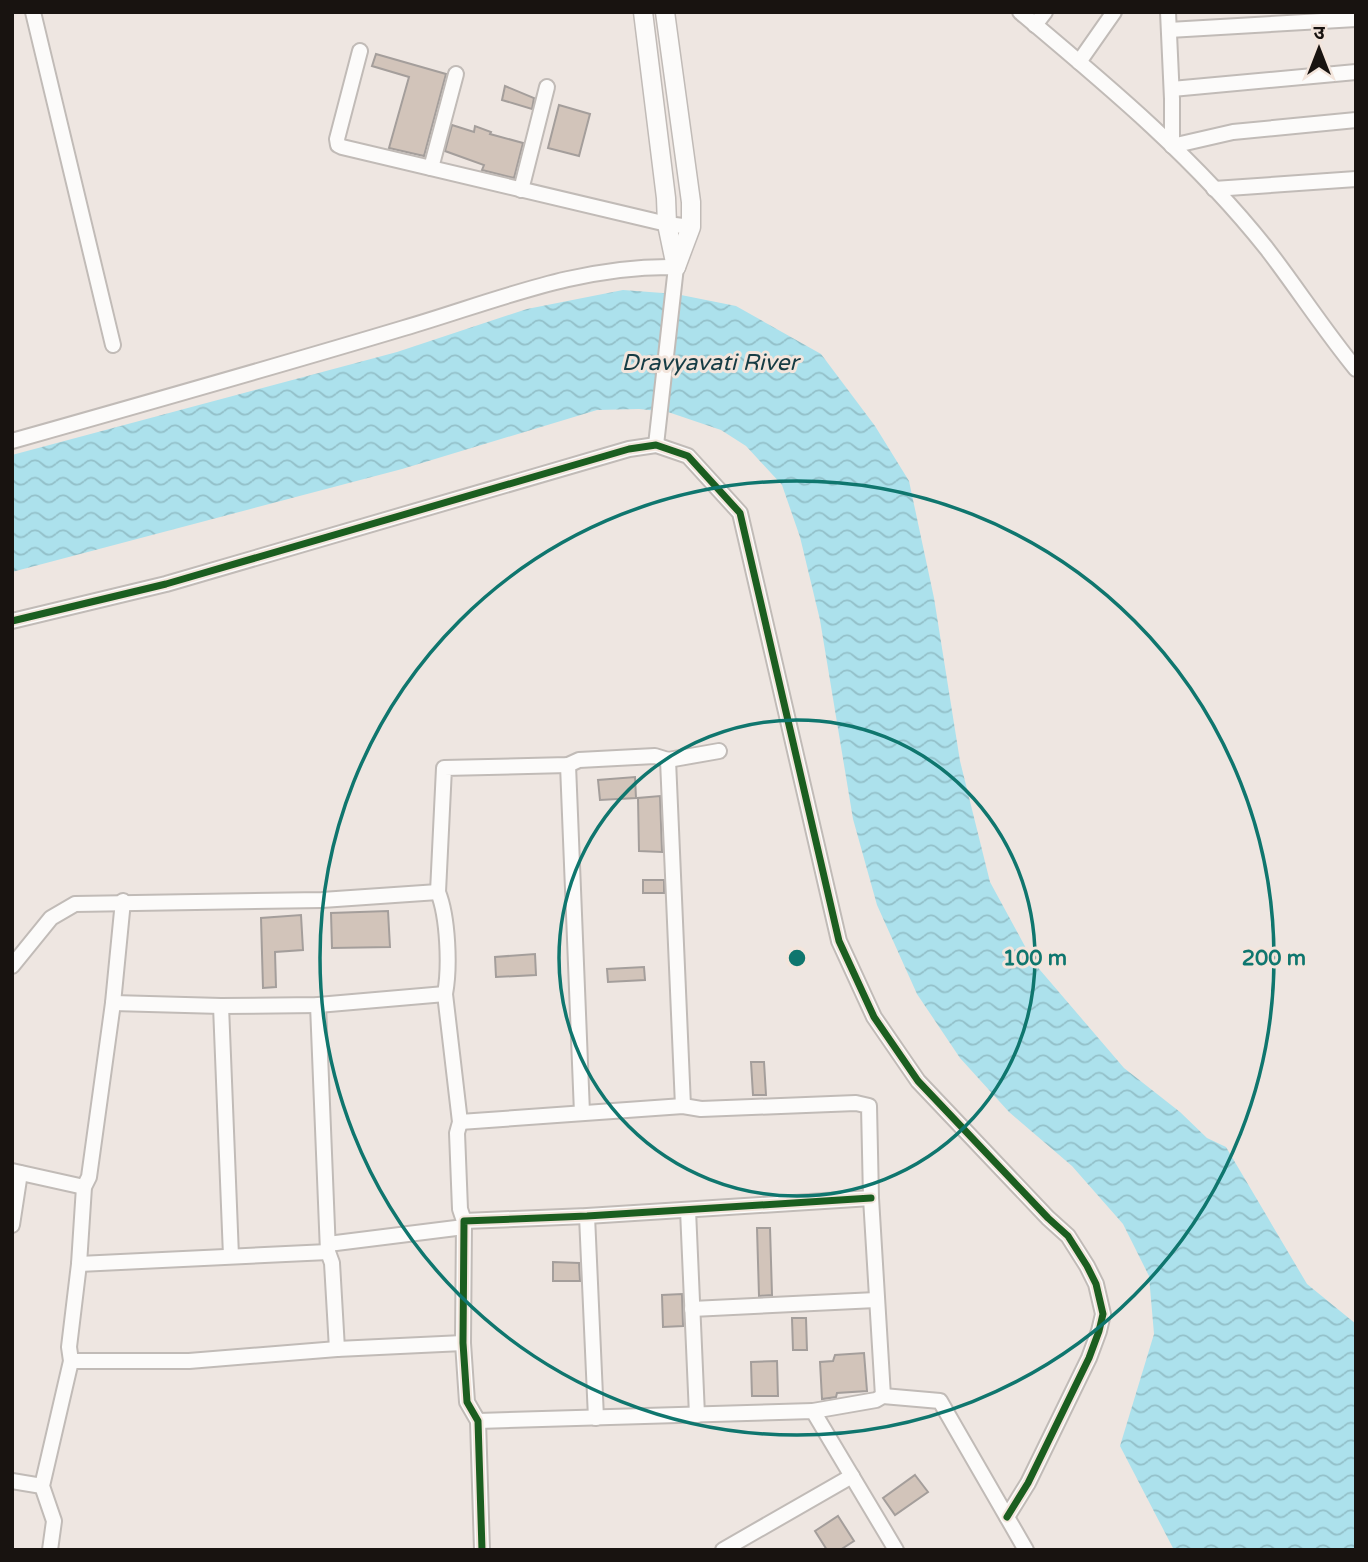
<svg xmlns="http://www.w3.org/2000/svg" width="1368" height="1562" viewBox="0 0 1368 1562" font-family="'Varela Round','Noto Sans Devanagari',sans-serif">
  <defs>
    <pattern id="water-waves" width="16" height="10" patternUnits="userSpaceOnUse" patternTransform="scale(1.75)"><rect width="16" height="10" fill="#ace1ec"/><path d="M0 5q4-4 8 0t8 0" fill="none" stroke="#93c0c9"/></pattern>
  </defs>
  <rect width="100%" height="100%" fill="#eee6e1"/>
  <path fill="url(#water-waves)" d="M623,290l53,4 60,12 85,48 54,72 34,55 25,117 26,163 30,121 44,81 90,105 56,44 27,26 19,9 81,137 49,40v226h-182l-54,-104 34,-112 -5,-58 -26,-52 -51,-58 -63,-54 -49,-54 -43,-64 -40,-89 -24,-86 -33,-199 -20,-83 -18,-52 -36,-39 -25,-16 -53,-18 -29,-3 -42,1 -195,59 -390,103v-117l385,-103 130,-43z"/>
  <g fill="#d2c4ba" stroke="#a49e9b" stroke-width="2">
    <path d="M376,54l70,20 -22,82 -35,-8 20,-71 -37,-11z"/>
    <path d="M505,86l29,12 -2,11 -30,-9z"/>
    <path d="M559,105l31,9 -11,42 -31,-8z"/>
    <path d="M452,125l22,7 1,-6 16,6 -1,2 33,9 -9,35 -32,-8 2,-5 -39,-14z"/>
    <path d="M635,777l1,21 -36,2 -2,-20z"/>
    <path d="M660,796l2,56 -23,-1 -1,-53z"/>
    <rect x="643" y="880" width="21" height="13"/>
    <path d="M388,911l2,36 -58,1 -1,-35z"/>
    <path d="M301,915l2,35 -28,2 1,35 -13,1 -2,-70z"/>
    <path d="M535,954l1,21 -40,2 -1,-20z"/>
    <path d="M644,967l1,13 -37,2 -1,-13z"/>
    <path d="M751,1062h13l2,33h-13z"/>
    <path d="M757,1228h13l2,67 -13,1z"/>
    <path d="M553,1262l26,1 1,18h-27z"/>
    <path d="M682,1294l1,32 -20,1 -1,-32z"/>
    <path d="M792,1318h14l1,32h-14z"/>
    <path d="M864,1353l3,38 -30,2 -1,4 -14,2 -2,-37 13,-1 2,-6z"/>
    <path d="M777,1361l1,35h-26l-1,-34z"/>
    <path d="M915,1475l13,17 -33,23 -12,-17z"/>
    <path d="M838,1516l16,25 -14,9h-13l-12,-19z"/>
  </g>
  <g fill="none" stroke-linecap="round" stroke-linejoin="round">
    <defs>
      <g id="minor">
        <path d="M33,12l80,333"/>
        <path d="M1020,12c87,73 176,147 247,237 30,39 57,81 89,120"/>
        <path d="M1168,12l4,87v47l61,-14 123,-12"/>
        <path d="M1035,25l10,-13"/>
        <path d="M1169,30l187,-11"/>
        <path d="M360,51l-23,88 1,6 4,2 325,77 24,3"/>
        <path d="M1079,62l35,-50"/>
        <path d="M1172,89l184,-17"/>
        <path d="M431,168l25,-94"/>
        <path d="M1214,189l142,-10"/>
        <path d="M521,190l26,-103"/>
        <path d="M12,441c131,-37 262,-74 392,-113 92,-27 174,-63 272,-61l-20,178"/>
        <path d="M12,621l154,-37 463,-135 27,-4 32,11 52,57 99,428 35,76 44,64 130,137 20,18 19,30 9,18 7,30 -4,17 -10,27 -61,125 -21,34"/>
        <path d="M668,760l15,346"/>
        <path d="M568,765l14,348"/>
        <path d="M12,966l39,-48 24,-14 247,-4 116,-8"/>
        <path d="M113,1003l108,3 97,-1 127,-11"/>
        <path d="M318,1005l10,247 4,11 5,86"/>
        <path d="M221,1006l10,250"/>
        <path d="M460,1122l223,-16 18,3 155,-6 13,3 2,92 12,198"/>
        <path d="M12,1171l72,16"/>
        <path d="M688,1210l9,205"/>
        <path d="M587,1216l9,202"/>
        <path d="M464,1221l-4,-12 -3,-76 3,-11 -15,-128c5,-27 3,-77 -7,-102l6,-124 124,-3 11,-5 76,-4 13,4 51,-9"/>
        <path d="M12,1225l8,-52"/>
        <path d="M328,1244l136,-17"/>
        <path d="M79,1264l249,-12"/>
        <path d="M692,1309l184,-9"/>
        <path d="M71,1361h118l148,-12 126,-6"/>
        <path d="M813,1411l63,-11 7,-4 57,5 86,149"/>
        <path d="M478,1421l335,-10 83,139"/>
        <path d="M12,1481l30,5"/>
        <path d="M50,1550l4,-29 -12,-35 29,-125 -2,-14 10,-83 5,-77 5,-10 24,-174 10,-102"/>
        <path d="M482,1550l-4,-129 -11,-19 -4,-59 1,-122 123,-5 284,-18"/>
        <path d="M723,1550l129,-74"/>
      </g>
      <g id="tertiary">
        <path d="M643,12l23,186 1,26 9,43"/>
        <path d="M665,12l26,190v25l-15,40"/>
      </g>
    </defs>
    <use href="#minor" stroke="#c1bbb7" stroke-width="18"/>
    <use href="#tertiary" stroke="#c1bbb7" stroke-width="21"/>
    <use href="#minor" stroke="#fcfbfa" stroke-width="14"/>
    <use href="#tertiary" stroke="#fcfbfa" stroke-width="18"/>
    <defs>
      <g id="cycleway">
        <path d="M12,621l154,-37 463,-135 27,-4 32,11 52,57 99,428 35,76 44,64 130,137 20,18 19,30 9,18 7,30 -4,17 -10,27 -61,125 -21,34"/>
        <path d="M482,1550l-4,-129 -11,-19 -4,-59 1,-122 123,-5 284,-18"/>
      </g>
    </defs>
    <use href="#cycleway" stroke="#f3e5dc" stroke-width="11"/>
    <use href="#cycleway" stroke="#1b5e20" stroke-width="7"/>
  </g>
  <g fill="none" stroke="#0f766e" stroke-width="3.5">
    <circle cx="797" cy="958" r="238"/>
    <circle cx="797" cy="958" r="477"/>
  </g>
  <g text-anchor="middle" stroke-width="6" stroke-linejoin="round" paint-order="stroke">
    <g font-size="23" font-style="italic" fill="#163c44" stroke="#f3e5dc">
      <text x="710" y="370">Dravyavati River</text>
    </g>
  </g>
  <circle cx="797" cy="958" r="10" fill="#0f766e" stroke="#f3e5dc" stroke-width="3.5"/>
  <g font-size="21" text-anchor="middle" font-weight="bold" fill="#0f766e" stroke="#f3e5dc" stroke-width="6" stroke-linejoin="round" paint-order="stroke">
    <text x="1035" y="965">100 m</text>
    <text x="1274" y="965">200 m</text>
  </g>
  <rect width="1368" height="1562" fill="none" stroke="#181310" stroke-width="28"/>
  <g transform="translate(1319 49)" stroke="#f3e5dc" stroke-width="5" paint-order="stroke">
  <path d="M0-5L12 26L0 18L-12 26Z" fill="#181310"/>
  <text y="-10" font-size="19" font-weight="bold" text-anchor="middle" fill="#181310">उ</text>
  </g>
</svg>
